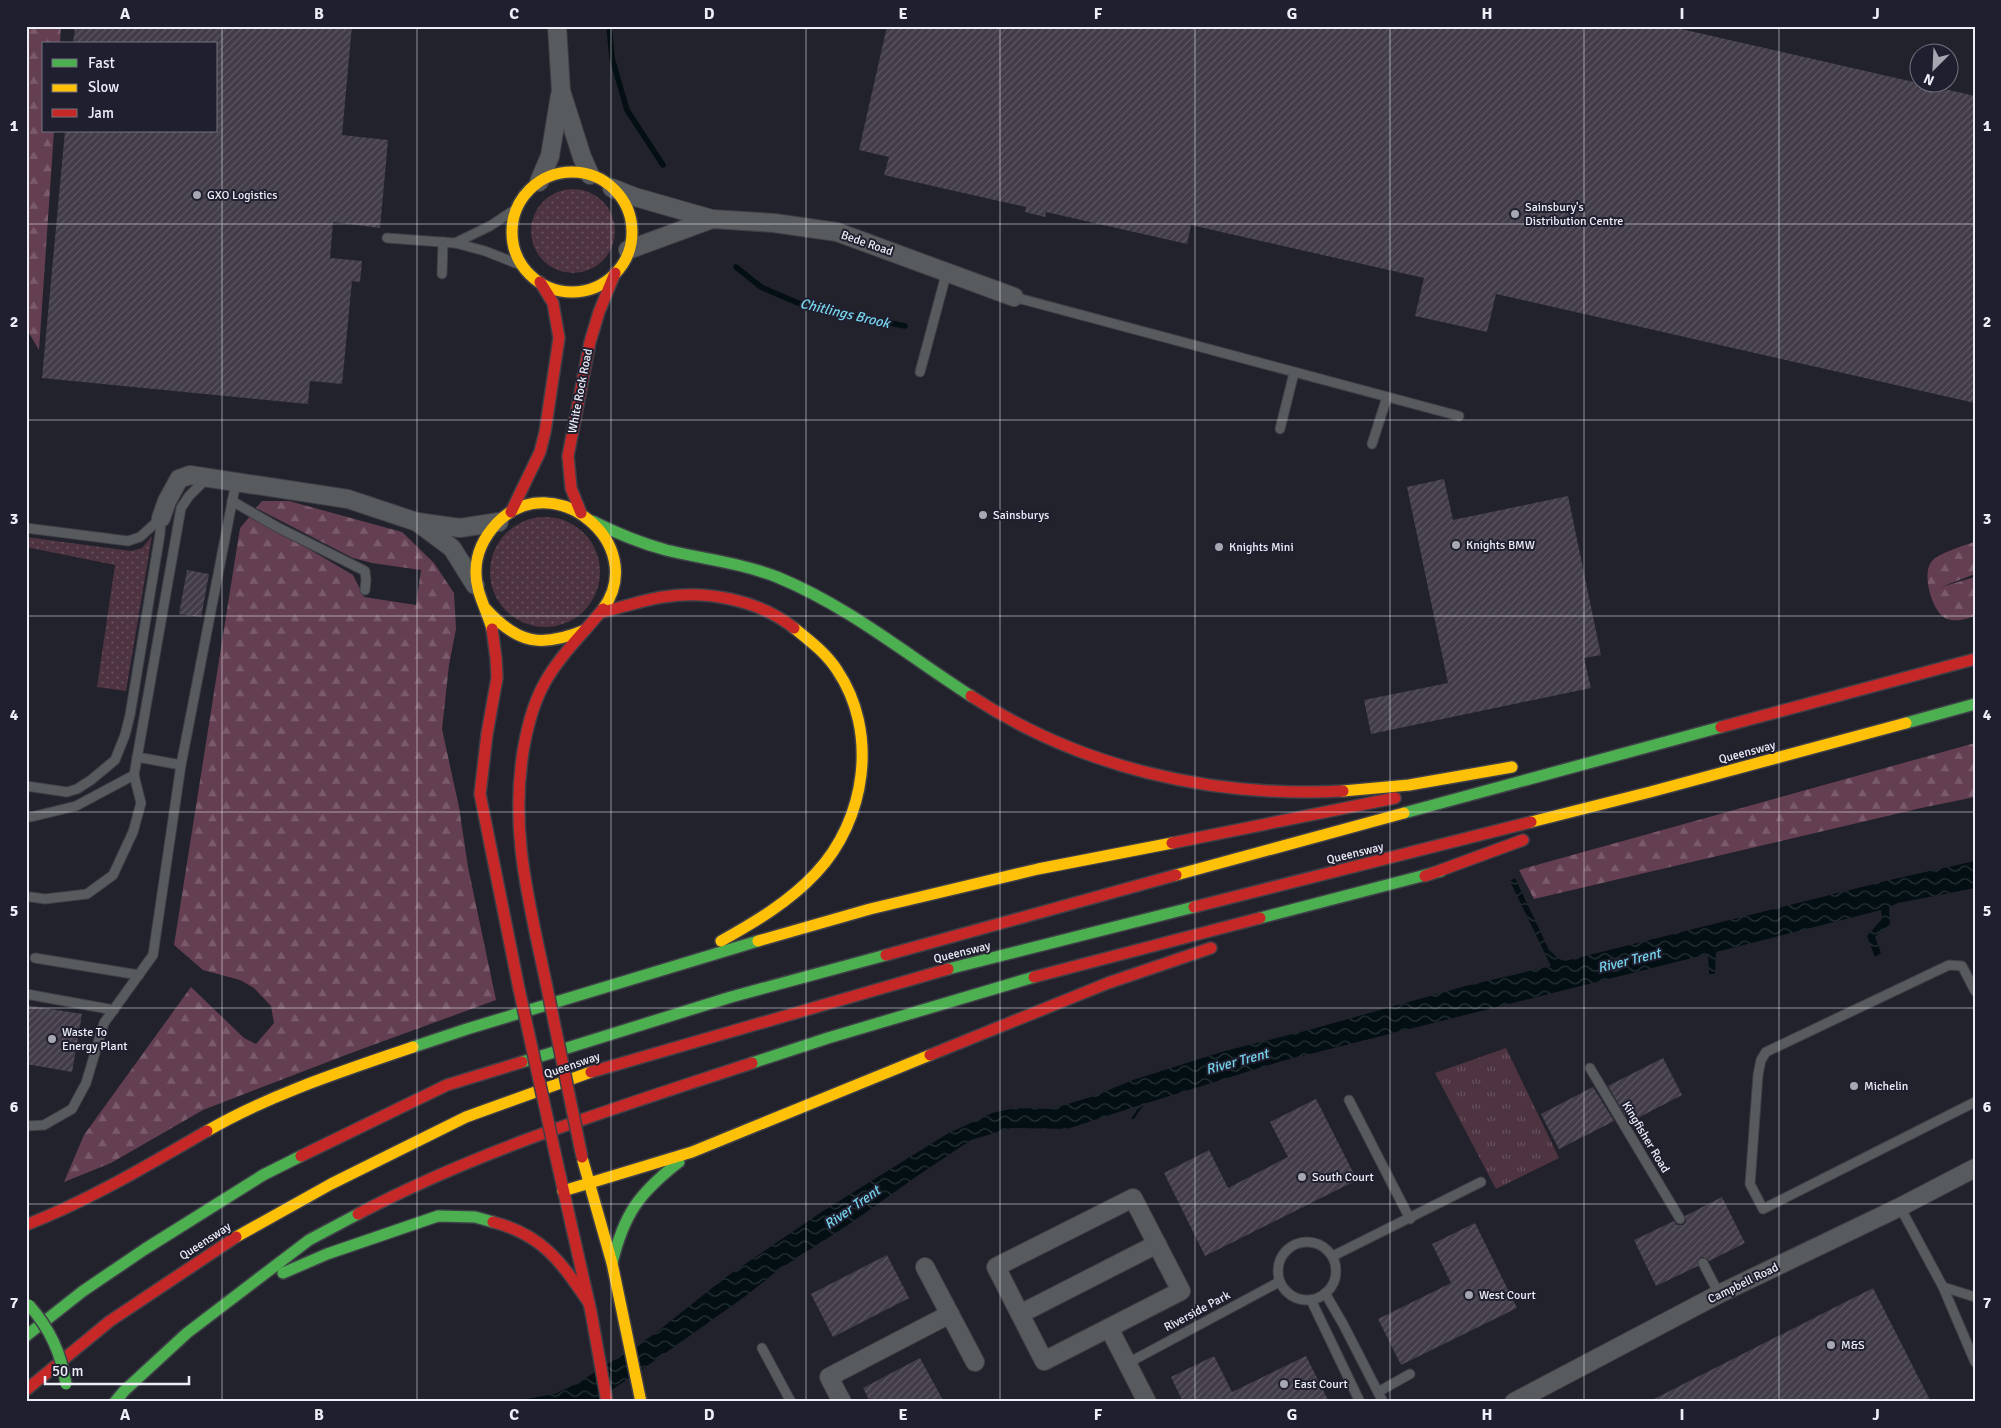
<svg xmlns="http://www.w3.org/2000/svg" width="2001" height="1428" viewBox="0 0 2001 1428" font-family="Signika,sans-serif">
  <defs>
    <pattern id="grass-dots" width="8" height="8" patternUnits="userSpaceOnUse" patternTransform="scale(1.25)"><rect width="8" height="8" fill="#4e3341"/><path d="M2 2h.1M6 6h.1" fill="none" stroke="#68515d" stroke-width="1.8" stroke-linecap="round"/></pattern>
    <pattern id="forest-firs" width="22" height="20" patternUnits="userSpaceOnUse" patternTransform="scale(1.25)"><rect width="22" height="20" fill="#643f51"/><path d="M5 1l3.5 6h-7zM16 11l3.5 6h-7z" fill="#7a5b6b"/></pattern>
    <pattern id="park-tufts" width="24" height="20" patternUnits="userSpaceOnUse" patternTransform="scale(1.25)"><rect width="24" height="20" fill="#4e3341"/><path d="M3 7l-1-3M5 7V3M7 7l1-3M15 17l-1-3M17 17v-4M19 17l1-3" fill="none" stroke="#68515d"/></pattern>
    <pattern id="water-waves" width="16" height="10" patternUnits="userSpaceOnUse" patternTransform="scale(1.25)"><rect width="16" height="10" fill="#030f13"/><path d="M0 5q4-4 8 0t8 0" fill="none" stroke="#283236"/></pattern>
    <pattern id="building-hatch" width="6" height="6" patternUnits="userSpaceOnUse" patternTransform="scale(1.25)"><rect width="6" height="6" fill="#413c48"/><path d="M-1 1l2-2M0 6l6-6M5 7l2-2" fill="none" stroke="#5d5863"/></pattern>
  </defs>
  <rect width="100%" height="100%" fill="#22222c"/>
  <g fill="url(#grass-dots)">
    <circle cx="573" cy="231" r="42"/>
    <circle cx="545" cy="572" r="55"/>
    <path d="M152,536l-26,155 -29,-4 18,-122 -89,-18v-10l105,14 11,-3z"/>
  </g>
  <g fill="url(#forest-firs)">
    <path d="M26,26h35l-1,18h-16v87h10l-15,219 -13,-22z"/>
    <path d="M262,501h27l113,31 32,31 20,30 2,36 -7,36 -7,64 17,78 9,60 28,133 -145,53 -148,57 -92,53 -47,19 20,-47 107,-148 53,51 12,6 18,-21 -3,-17 -17,-18 -14,-8 -37,-10 -29,-25 66,-417 11,-13 102,60 11,22 52,8 5,-35 -49,-7 -19,-5 -97,-50z"/>
    <path d="M1975,542v32l-34,13 34,-10v39c-10,3 -20,7 -30,2 -13,-7 -24,-45 -13,-57 7,-8 33,-16 43,-19z"/>
    <path d="M1975,743v54l-54,11 -387,91 -15,-29z"/>
  </g>
  <path fill="url(#park-tufts)" d="M1506,1048l53,110 -63,31 -61,-116z"/>
  <path fill="url(#water-waves)" d="M1975,861v27l-77,15 -9,4 1,17 -15,13 6,16 -6,4 -8,-21 15,-17 -1,-9 -165,42 -1,22h-6l-1,-20 -426,107 -138,43 -10,15h-3l9,-14 -73,24 -56,-1 -40,12 -51,34 -75,53 -67,43 -31,25 -90,64 -63,43h-85l46,-8 23,-11 75,-48 73,-58 97,-66 124,-77 45,-21 23,-5 36,1 43,-13 39,-16 92,-29 80,-20 161,-45 85,-20 -41,-85 5,-3 34,72 10,9 6,2 329,-82z"/>
  <g fill="none" stroke-linecap="round" stroke-linejoin="round">
    <g stroke="#030f13" stroke-width="5.5">
      <path d="M609,26l3,32 15,52 36,55"/>
      <path d="M736,267l25,20 44,19 100,20"/>
    </g>
  </g>
  <g fill="url(#building-hatch)">
    <path d="M75,26h277l-10,109 46,5 -8,88 -47,-6 -3,36 32,3 -2,21 -8,-1 -10,103 -32,-3 -2,23 -266,-26 23,-247h151v-87h-143z"/>
    <path d="M887,26h781l307,70v307l-479,-109 -9,38 -72,-16 9,-38 -233,-53 -4,19 -141,-32 -1,5 -20,-5 1,-5 -142,-32 5,-18 -30,-7z"/>
    <path d="M1444,479l9,41 115,-24 33,159 -17,3 7,30 -220,46 -7,-34 84,-17 -41,-196z"/>
    <path d="M187,570l22,4 -8,43 -22,-3z"/>
    <path d="M26,1005l56,9 -10,58 -46,-8z"/>
    <path d="M1663,1058l19,37 -50,26 -4,-7 -3,1 -17,-29z"/>
    <path d="M1593,1087l21,34 -55,28 -18,-35z"/>
    <path d="M1316,1099l41,81 -152,76 -41,-83 45,-23 19,38 60,-31 -18,-35z"/>
    <path d="M1722,1197l23,46 -36,18 -3,-3 -5,-1 -3,3v6l-42,20 -22,-46 40,-19 3,4h6l3,-3 -1,-6z"/>
    <path d="M1475,1223l42,85 -116,57 -23,-46 73,-36 -19,-39z"/>
    <path d="M887,1255l22,43 -76,39 -22,-43z"/>
    <path d="M1873,1288l58,114h-283z"/>
    <path d="M1214,1356l18,36 74,-36 23,46h-146l-12,-25z"/>
    <path d="M920,1358l24,44h-74l-7,-14z"/>
  </g>
  <g fill="none" stroke-linecap="round" stroke-linejoin="round">
    <defs>
      <g id="lane">
        <path d="M387,238l68,5 30,8 38,15"/>
        <path d="M455,243l35,-17 26,-17"/>
        <path d="M442,274l1,-32"/>
        <path d="M1014,297l445,119"/>
        <path d="M920,372l27,-101"/>
        <path d="M1280,429l14,-56"/>
        <path d="M1372,444l15,-47"/>
        <path d="M232,501l45,26 88,44 1,9 -1,10"/>
        <path d="M26,528l102,13 12,-4 21,-19"/>
        <path d="M137,757l44,8"/>
        <path d="M26,786l41,6 10,-3 14,-9 24,-20 10,-25 5,-20 30,-181 1,-16"/>
        <path d="M31,817l45,-11 58,-31 47,-267 8,-12 18,-18"/>
        <path d="M31,897l14,2 42,-5 26,-19 20,-43 8,-29 -7,-28"/>
        <path d="M35,958l104,17"/>
        <path d="M1975,991l-13,-25 -13,-1 -183,87 -5,8 -3,15 -8,109 13,25 212,-107"/>
        <path d="M26,994l88,16"/>
        <path d="M1590,1068l90,151"/>
        <path d="M1349,1100l61,119"/>
        <path d="M26,1126l18,-1 28,-16 14,-26 18,-60 49,-68 28,-190 55,-283"/>
        <path d="M1900,1207l43,80 32,75"/>
        <circle cx="1307" cy="1271" r="29"/>
        <path d="M1333,1256l148,-74"/>
        <path d="M1703,1263l16,31"/>
        <path d="M1943,1287l32,10"/>
        <path d="M1325,1293l18,31 40,78"/>
        <path d="M1311,1300l49,102"/>
        <path d="M762,1348l29,54"/>
        <path d="M1128,1363l151,-81"/>
        <path d="M1378,1392l32,-18"/>
      </g>
      <g id="street">
        <path d="M557,26l4,65 21,66 8,18"/>
        <path d="M539,182l11,-26 10,-61"/>
        <path d="M612,188l23,9 77,22 62,4 63,9 177,65"/>
        <path d="M628,250l84,-31"/>
        <path d="M161,518l6,-17 12,-22 11,-4 158,24 69,23"/>
        <path d="M475,585l-23,-37 -35,-26 43,6 39,-6"/>
        <path d="M1133,1198l48,93 -137,70 -48,-94z"/>
        <path d="M925,1267l50,95"/>
        <path d="M1020,1314l137,-70"/>
        <path d="M1109,1328l38,74"/>
        <path d="M842,1402l-13,-25 121,-63"/>
        <path d="M1514,1402l205,-108 181,-87 75,-39"/>
      </g>
      <g id="fast">
        <path d="M592,521c24,12 48,22 74,29 37,9 75,13 111,27 71,29 130,78 194,119"/>
        <path d="M1906,723l69,-19"/>
        <path d="M1404,813l317,-86"/>
        <path d="M1260,918l181,-47"/>
        <path d="M948,969l246,-62"/>
        <path d="M413,1047l54,-18 291,-88"/>
        <path d="M522,1062l209,-65 155,-42"/>
        <path d="M752,1063l76,-25 206,-61"/>
        <path d="M612,1263c12,-49 27,-70 67,-101"/>
        <path d="M283,1273l44,-19 111,-38 37,1 18,5"/>
        <path d="M26,1336l57,-45 62,-42 118,-74 38,-19"/>
        <path d="M115,1402l9,-11 63,-58 122,-93 49,-26"/>
      </g>
      <g id="slow">
        <circle cx="572" cy="232" r="60"/>
        <path d="M486,609c32,35 55,39 99,21"/>
        <path d="M492,629c-5,-19 -17,-38 -16,-58 0,-19 8,-34 21,-48 56,-58 153,21 106,86"/>
        <path d="M1343,791l66,-6 103,-18"/>
        <path d="M1531,822l119,-30 256,-69"/>
        <path d="M1176,875l228,-62"/>
        <path d="M721,941c34,-19 68,-39 95,-68 50,-53 63,-141 21,-203 -11,-17 -27,-29 -43,-42"/>
        <path d="M758,941l112,-32 168,-40 134,-26"/>
        <path d="M207,1131c64,-37 136,-60 206,-84"/>
        <path d="M583,1161l29,102 29,139"/>
        <path d="M563,1191l129,-39 238,-97"/>
        <path d="M236,1237l95,-53 135,-67 125,-45"/>
      </g>
      <g id="jam">
        <path d="M511,512l29,-60 5,-20 14,-94 -6,-35 -13,-21"/>
        <path d="M581,513l-10,-25 -3,-32 22,-114 9,-30 16,-39"/>
        <path d="M603,612c20,-5 40,-12 60,-15 44,-7 96,3 131,31"/>
        <path d="M492,629l4,29 1,20 -10,56 -7,60 39,195"/>
        <path d="M971,696c110,72 241,102 372,95"/>
        <path d="M1721,727l254,-68"/>
        <path d="M1172,843l223,-45"/>
        <path d="M1425,876l98,-36"/>
        <path d="M1194,907l337,-85"/>
        <path d="M886,955l290,-80"/>
        <path d="M1034,977l226,-59"/>
        <path d="M546,983c-17,-82 -37,-153 -22,-237 4,-22 9,-42 20,-62 15,-28 39,-50 59,-75"/>
        <path d="M930,1055l178,-72 103,-35"/>
        <path d="M591,1072l357,-103"/>
        <path d="M301,1156l146,-71 75,-23"/>
        <path d="M557,1162l34,150 16,90"/>
        <path d="M358,1214c125,-66 261,-107 394,-151"/>
        <path d="M493,1222c50,13 68,40 96,81"/>
        <path d="M26,1225c64,-25 122,-60 181,-94"/>
        <path d="M26,1390l84,-69 126,-84"/>
      </g>
    </defs>
    <use href="#lane" stroke="#3f3f48" stroke-width="11"/>
    <use href="#street" stroke="#3f3f48" stroke-width="20"/>
    <use href="#fast" stroke="#3f3f48" stroke-width="14"/>
    <use href="#slow" stroke="#3f3f48" stroke-width="14"/>
    <use href="#jam" stroke="#3f3f48" stroke-width="14"/>
    <use href="#lane" stroke="#585b5e" stroke-width="9"/>
    <use href="#street" stroke="#585b5e" stroke-width="18"/>
    <use href="#fast" stroke="#4caf50" stroke-width="11"/>
    <use href="#slow" stroke="#ffc107" stroke-width="11"/>
    <use href="#jam" stroke="#c62828" stroke-width="11"/>
    <defs>
      <path id="fast-bridge" d="M29,1305c21,24 32,48 37,79"/>
      <g id="jam-bridge">
        <path d="M546,983l36,174"/>
        <path d="M519,989l38,173"/>
      </g>
    </defs>
    <use href="#fast-bridge" stroke="#3f3f48" stroke-width="14" stroke-linecap="butt"/>
    <use href="#jam-bridge" stroke="#3f3f48" stroke-width="14" stroke-linecap="butt"/>
    <use href="#fast-bridge" stroke="#4caf50" stroke-width="11"/>
    <use href="#jam-bridge" stroke="#c62828" stroke-width="11"/>
  </g>
  <path fill="none" stroke="#eeeef9" stroke-width="1" stroke-opacity="0.55" d="M222,26v1376M417,26v1376M611,26v1376M806,26v1376M1000,26v1376M1195,26v1376M1390,26v1376M1584,26v1376M1779,26v1376M26,224h1949M26,420h1949M26,616h1949M26,812h1949M26,1008h1949M26,1204h1949"/>
  <g fill="#a7a7b1" stroke="#1f1f2f" stroke-width="2">
    <circle cx="197" cy="195" r="5"/>
    <circle cx="1515" cy="214" r="5"/>
    <circle cx="983" cy="515" r="5"/>
    <circle cx="1456" cy="545" r="5"/>
    <circle cx="1219" cy="547" r="5"/>
    <circle cx="52" cy="1039" r="5"/>
    <circle cx="1854" cy="1086" r="5"/>
    <circle cx="1302" cy="1177" r="5"/>
    <circle cx="1469" cy="1295" r="5"/>
    <circle cx="1831" cy="1345" r="5"/>
    <circle cx="1284" cy="1384" r="5"/>
  </g>
  <g text-anchor="middle" stroke-width="4" stroke-linejoin="round" paint-order="stroke">
    <g font-size="12" fill="#eeeef9" stroke="#1f1f2f" text-anchor="start">
      <text x="207" y="199">GXO Logistics</text>
      <text x="1525" y="211">Sainsbury's<tspan x="1525" dy="14">Distribution Centre</tspan></text>
      <text x="993" y="519">Sainsburys</text>
      <text x="1466" y="549">Knights BMW</text>
      <text x="1229" y="551">Knights Mini</text>
      <text x="62" y="1036">Waste To<tspan x="62" dy="14">Energy Plant</tspan></text>
      <text x="1864" y="1090">Michelin</text>
      <text x="1312" y="1181">South Court</text>
      <text x="1479" y="1299">West Court</text>
      <text x="1841" y="1349">M&amp;S</text>
      <text x="1294" y="1388">East Court</text>
    </g>
    <g font-size="12" fill="#eeeef9" stroke="#1f1f2f">
      <text transform="translate(867 243) rotate(19)" y="4">Bede Road</text>
      <text transform="translate(580 391) rotate(-79)" y="4">White Rock Road</text>
      <text transform="translate(1747 752) rotate(-15)" y="4">Queensway</text>
      <text transform="translate(1355 853) rotate(-14)" y="4">Queensway</text>
      <text transform="translate(962 952) rotate(-14)" y="4">Queensway</text>
      <text transform="translate(572 1065) rotate(-19)" y="4">Queensway</text>
      <text transform="translate(1646 1137) rotate(59)" y="4">Kingfisher Road</text>
      <text transform="translate(205 1241) rotate(-33)" y="4">Queensway</text>
      <text transform="translate(1743 1283) rotate(-26)" y="4">Campbell Road</text>
      <text transform="translate(1197 1311) rotate(-28)" y="4">Riverside Park</text>
    </g>
    <g font-size="14" font-style="italic" fill="#76d4ec" stroke="#1f1f2f">
      <text transform="translate(845 313) rotate(13)" y="5">Chitlings Brook</text>
      <text transform="translate(1629 960) rotate(-14)" y="5">River Trent</text>
      <text transform="translate(1237 1061) rotate(-15)" y="5">River Trent</text>
      <text transform="translate(852 1207) rotate(-35)" y="5">River Trent</text>
    </g>
  </g>
  <rect width="2001" height="1428" fill="none" stroke="#1f1f2f" stroke-width="55"/>
  <rect x="42" y="42" width="175" height="90" fill="#1f1f2f" stroke="#727280"/>
  <rect x="52" y="59" width="25" height="8" fill="#4caf50" stroke="#727280"/>
  <text x="88" y="68" font-size="15" fill="#eeeef9">Fast</text>
  <rect x="52" y="84" width="25" height="8" fill="#ffc107" stroke="#727280"/>
  <text x="88" y="92" font-size="15" fill="#eeeef9">Slow</text>
  <rect x="52" y="109" width="25" height="8" fill="#c62828" stroke="#727280"/>
  <text x="88" y="118" font-size="15" fill="#eeeef9">Jam</text>
  <g transform="translate(1934 68) rotate(204)"><circle r="24" fill="#1f1f2f" stroke="#727280"/>
  <path d="M0-4L9 19L0 12L-9 19Z" fill="#a7a7b1"/>
  <text y="-8" font-size="14" font-weight="bold" text-anchor="middle" fill="#eeeef9">N</text>
  </g>
  <path d="M45 1376v8h144v-8" fill="none" stroke="#eeeef9" stroke-width="2.5"/>
  <text x="52" y="1376" font-size="15" fill="#eeeef9" stroke="#1f1f2f" stroke-width="4" paint-order="stroke">50 m</text>
  <rect x="28" y="28" width="1946" height="1372" fill="none" stroke="#eeeef9" stroke-width="2"/>
  <g font-size="16" text-anchor="middle" font-weight="bold" fill="#eeeef9">
    <text x="125" y="19">A</text>
    <text x="319" y="19">B</text>
    <text x="514" y="19">C</text>
    <text x="709" y="19">D</text>
    <text x="903" y="19">E</text>
    <text x="1098" y="19">F</text>
    <text x="1292" y="19">G</text>
    <text x="1487" y="19">H</text>
    <text x="1682" y="19">I</text>
    <text x="1876" y="19">J</text>
    <text x="14" y="131">1</text>
    <text x="1987" y="131">1</text>
    <text x="14" y="327">2</text>
    <text x="1987" y="327">2</text>
    <text x="14" y="524">3</text>
    <text x="1987" y="524">3</text>
    <text x="14" y="720">4</text>
    <text x="1987" y="720">4</text>
    <text x="14" y="916">5</text>
    <text x="1987" y="916">5</text>
    <text x="14" y="1112">6</text>
    <text x="1987" y="1112">6</text>
    <text x="14" y="1308">7</text>
    <text x="1987" y="1308">7</text>
    <text x="125" y="1420">A</text>
    <text x="319" y="1420">B</text>
    <text x="514" y="1420">C</text>
    <text x="709" y="1420">D</text>
    <text x="903" y="1420">E</text>
    <text x="1098" y="1420">F</text>
    <text x="1292" y="1420">G</text>
    <text x="1487" y="1420">H</text>
    <text x="1682" y="1420">I</text>
    <text x="1876" y="1420">J</text>
  </g>
</svg>
